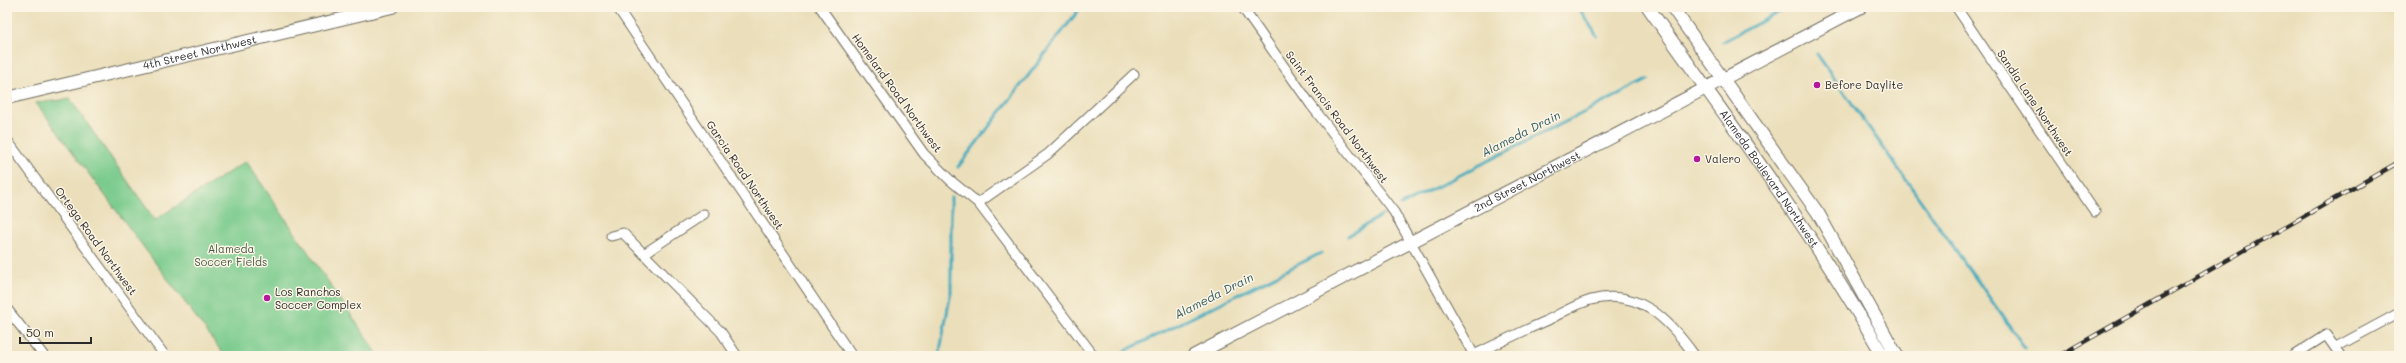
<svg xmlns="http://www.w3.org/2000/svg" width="2406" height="363" viewBox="0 0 2406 363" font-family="Mali,sans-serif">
  <rect width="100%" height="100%" fill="#fcf5e5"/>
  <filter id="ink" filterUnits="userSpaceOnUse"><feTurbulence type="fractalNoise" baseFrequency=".025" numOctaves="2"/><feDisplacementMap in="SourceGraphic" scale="8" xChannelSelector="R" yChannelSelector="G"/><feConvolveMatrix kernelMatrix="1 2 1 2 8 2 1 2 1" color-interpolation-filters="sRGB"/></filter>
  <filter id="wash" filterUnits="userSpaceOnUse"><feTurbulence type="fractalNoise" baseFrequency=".012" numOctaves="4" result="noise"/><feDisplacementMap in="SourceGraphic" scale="16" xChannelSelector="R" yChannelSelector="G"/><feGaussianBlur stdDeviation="0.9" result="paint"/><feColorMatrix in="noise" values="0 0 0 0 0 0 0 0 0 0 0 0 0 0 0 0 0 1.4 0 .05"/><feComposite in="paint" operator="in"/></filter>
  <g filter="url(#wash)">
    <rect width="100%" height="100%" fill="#ebdfbb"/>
    <path fill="#7acb8d" stroke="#527b5c" d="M70,99l85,121 91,-59 133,195h-154l-189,-253z"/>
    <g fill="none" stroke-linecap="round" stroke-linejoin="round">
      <g stroke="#3da9bd" stroke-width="3">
        <path d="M1578,7l19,29"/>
        <path d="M1722,42l67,-35"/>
        <path d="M1817,54l208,294"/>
        <path d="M958,167l123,-160"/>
        <path d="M1401,205l247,-125"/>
        <path d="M1348,236l34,-21"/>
        <path d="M939,356l12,-64v-95"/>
        <path d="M1115,356l206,-103"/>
      </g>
    </g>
  </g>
  <g filter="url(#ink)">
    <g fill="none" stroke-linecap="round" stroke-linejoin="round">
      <defs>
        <g id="minor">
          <path d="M348,7l7,9"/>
          <path d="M617,7l235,349"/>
          <path d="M820,7l104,147 26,26 28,23 116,153"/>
          <path d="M1242,7l69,98 83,107 80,143"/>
          <path d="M1956,7l139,205"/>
          <path d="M7,140l158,216"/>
          <path d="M978,203l70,-49 86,-80"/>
          <path d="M611,236l12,-3 98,99 16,24"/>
          <path d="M645,253l59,-39"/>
          <path d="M7,309l37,47"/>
          <path d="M2336,347l63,-34"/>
          <path d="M1472,356c24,-12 49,-24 74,-35 14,-7 30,-17 45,-21 48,-13 79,21 104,56"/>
          <path d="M2293,356l33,-21 15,21"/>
        </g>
        <g id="major">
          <path id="s1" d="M1648,7c81,115 166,226 235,349"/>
          <path d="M1672,7l146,206 79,143"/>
          <path id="s2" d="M7,98l385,-91"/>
          <path id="s3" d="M1193,356l668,-349"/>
        </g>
      </defs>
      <use href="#minor" stroke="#6e6a5d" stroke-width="11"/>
      <use href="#major" stroke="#6e6a5d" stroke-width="14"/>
      <use href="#minor" stroke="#fff" stroke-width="9"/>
      <use href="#major" stroke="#fff" stroke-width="12"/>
      <defs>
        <path id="rail" d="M2059,356l340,-194"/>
      </defs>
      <use href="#rail" stroke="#2b2b2b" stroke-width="4.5"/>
      <use href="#rail" stroke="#fcf5e5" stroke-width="3" stroke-dasharray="9" stroke-linecap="butt"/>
    </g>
  </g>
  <g fill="#b5179e" stroke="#fcf5e5" stroke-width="1.5">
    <circle cx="1817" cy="85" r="4"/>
    <circle cx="1697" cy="159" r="4"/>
    <circle cx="267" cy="298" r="4"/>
  </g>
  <g text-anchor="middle" stroke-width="3" stroke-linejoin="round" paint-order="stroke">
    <g font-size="11" fill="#2b2b2b" stroke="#fcf5e5">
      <text dy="4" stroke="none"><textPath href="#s2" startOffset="198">4th Street Northwest</textPath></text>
      <text transform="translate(897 93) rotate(54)" y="4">Homeland Road Northwest</text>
      <text transform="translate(2035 103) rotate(56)" y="4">Sandia Lane Northwest</text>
      <text transform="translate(1337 117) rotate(53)" y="4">Saint Francis Road Northwest</text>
      <text transform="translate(745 175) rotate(56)" y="4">Garcia Road Northwest</text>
      <text dy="4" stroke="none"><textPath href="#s1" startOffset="210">Alameda Boulevard Northwest</textPath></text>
      <text dy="4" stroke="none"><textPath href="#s3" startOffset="377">2nd Street Northwest</textPath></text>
      <text transform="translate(96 241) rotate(54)" y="4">Ortega Road Northwest</text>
    </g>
    <g font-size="11" fill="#2b2b2b" stroke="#fcf5e5" text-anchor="start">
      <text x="1825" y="89">Before Daylite</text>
      <text x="1705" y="163">Valero</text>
      <text x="275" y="296">Los Ranchos<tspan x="275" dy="13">Soccer Complex</tspan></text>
    </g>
    <g font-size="11" fill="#435b48" stroke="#fcf5e5">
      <text x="231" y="253">Alameda<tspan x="231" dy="13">Soccer Fields</tspan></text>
    </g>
    <g font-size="12" font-style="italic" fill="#325d65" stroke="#fcf5e5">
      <text transform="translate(1521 134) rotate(-27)" y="4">Alameda Drain</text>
      <text transform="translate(1214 296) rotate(-27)" y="4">Alameda Drain</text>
    </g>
  </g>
  <rect width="2406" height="363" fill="none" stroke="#fcf5e5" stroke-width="24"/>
  <path d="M20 337v6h71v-6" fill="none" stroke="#2b2b2b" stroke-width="2"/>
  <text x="26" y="337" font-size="12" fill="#2b2b2b" stroke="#fcf5e5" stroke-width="3" paint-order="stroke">50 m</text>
</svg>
